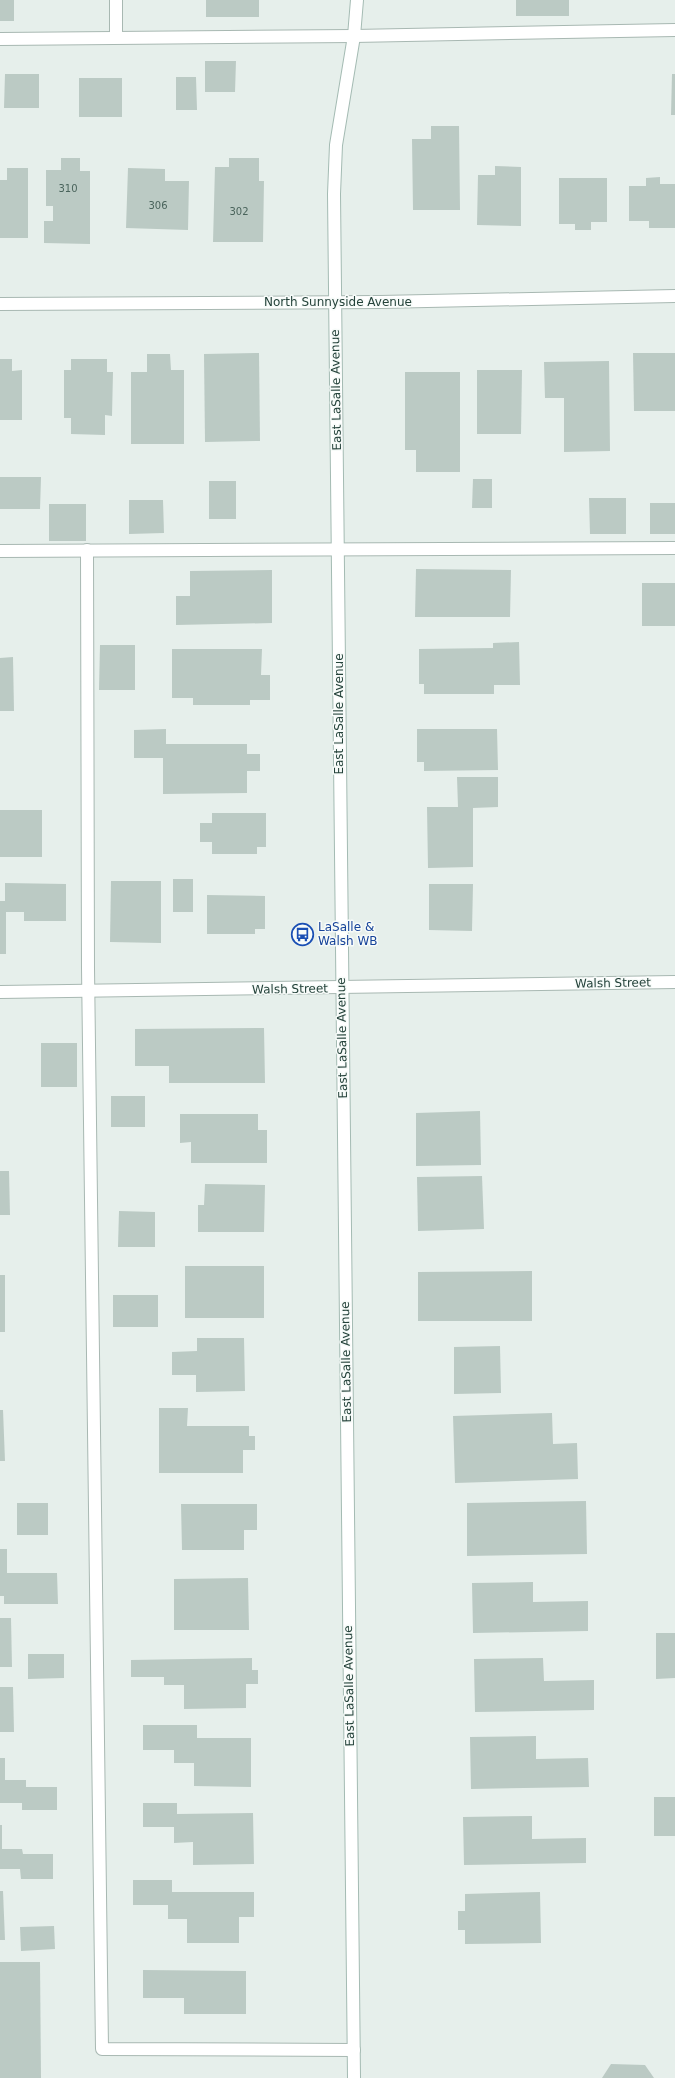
<svg xmlns="http://www.w3.org/2000/svg" width="675" height="2078" viewBox="0 0 675 2078" font-family="'DejaVu Sans',sans-serif">
  <rect width="100%" height="100%" fill="#e6efeb"/>
  <g fill="#bbcac4">
    <rect x="0" y="0" width="14" height="21"/>
    <rect x="206" y="0" width="53" height="17"/>
    <rect x="516" y="0" width="53" height="16"/>
    <path d="M205,61h31l-1,31h-30z"/>
    <path d="M5,74h34v34h-35z"/>
    <path d="M672,74h3v41h-4z"/>
    <path d="M176,77h20l1,33h-21z"/>
    <rect x="79" y="78" width="43" height="39"/>
    <path d="M431,126h28l1,84h-47l-1,-71h19z"/>
    <path d="M61,158h19v13h10v73l-46,-1v-22h9v-15h-7v-36h15z"/>
    <path d="M229,158h30v23h5l-1,61h-50l2,-75h14z"/>
    <path d="M495,166l26,1v59l-44,-1 1,-50h17z"/>
    <path d="M7,168h21v70h-28v-58h7z"/>
    <path d="M128,168l37,1v12h24l-1,49 -62,-2z"/>
    <path d="M660,177v7h15v44h-26v-7h-20v-35h17v-8z"/>
    <path d="M559,178h48v44h-16v8h-16v-6h-16z"/>
    <path d="M259,353l1,88 -55,1 -1,-88z"/>
    <path d="M633,353h42v58h-41z"/>
    <path d="M147,354h23l1,16h13v74h-53v-72h16z"/>
    <path d="M0,359h12v12l10,-1v50h-22z"/>
    <path d="M71,359h36v13h6l-1,44 -7,-1v20l-34,-1v-16h-7v-48h7z"/>
    <path d="M609,361l1,90 -46,1v-54h-19l-1,-36z"/>
    <path d="M477,370h45l-1,64h-44z"/>
    <path d="M405,372h55v100h-44v-22h-11z"/>
    <path d="M0,477h41l-1,32h-40z"/>
    <path d="M473,479h19v29h-20z"/>
    <rect x="209" y="481" width="27" height="38"/>
    <path d="M589,498h37v36h-36z"/>
    <path d="M129,500h34l1,33 -35,1z"/>
    <rect x="650" y="503" width="25" height="31"/>
    <rect x="49" y="504" width="37" height="37"/>
    <path d="M416,569l95,1 -1,47h-95z"/>
    <path d="M272,570v53l-96,2v-29h14v-25z"/>
    <rect x="642" y="583" width="33" height="43"/>
    <path d="M519,642l1,43h-26v9h-70v-10h-5v-35l74,-1v-5z"/>
    <path d="M100,645h35v45h-36z"/>
    <path d="M172,649h90l-1,26h9v25h-20v5h-57v-7h-21z"/>
    <path d="M13,657l1,54h-14v-53z"/>
    <path d="M166,729v15h81v10h13v17h-13v22l-84,1v-36h-29v-28z"/>
    <path d="M417,729h80l1,41 -74,1v-9h-7z"/>
    <path d="M457,777h41v30l-25,1v59l-45,1 -1,-61h31z"/>
    <rect x="0" y="810" width="42" height="47"/>
    <path d="M212,813h54v34h-9v7h-45v-12h-12v-19h12z"/>
    <rect x="173" y="879" width="20" height="33"/>
    <path d="M111,881h50v62l-51,-1z"/>
    <path d="M5,883l61,1v37h-42v-9h-18v42h-6v-53h5z"/>
    <path d="M429,884h44l-1,47 -43,-1z"/>
    <path d="M207,895l58,1v33h-10v5h-48z"/>
    <path d="M264,1028l1,55h-96v-17h-34v-37z"/>
    <rect x="41" y="1043" width="36" height="44"/>
    <rect x="111" y="1096" width="34" height="31"/>
    <path d="M480,1111l1,54 -65,1v-53z"/>
    <path d="M180,1114h78v16h9v33h-76v-21l-11,1z"/>
    <path d="M0,1171h9l1,44h-10z"/>
    <path d="M482,1176l2,53 -66,2 -1,-54z"/>
    <path d="M205,1184l60,1 -1,47h-66v-27h6z"/>
    <path d="M119,1211l36,1v35h-37z"/>
    <rect x="185" y="1266" width="79" height="52"/>
    <path d="M532,1271v50h-114v-49z"/>
    <rect x="0" y="1275" width="5" height="57"/>
    <rect x="113" y="1295" width="45" height="32"/>
    <path d="M197,1338h47l1,53 -49,1v-17h-24v-23l25,-1z"/>
    <path d="M500,1346l1,47 -47,1v-47z"/>
    <path d="M159,1408h29l-1,18h62v10h6v14h-12v23h-84z"/>
    <path d="M0,1410h3l2,51h-5z"/>
    <path d="M552,1413l1,31 24,-1 1,36 -123,4 -2,-67z"/>
    <path d="M586,1501l1,53 -120,2v-53z"/>
    <rect x="17" y="1503" width="31" height="32"/>
    <path d="M181,1504h76v26h-13v20h-62z"/>
    <path d="M0,1549h7v24h50l1,31h-54v-8h-4z"/>
    <path d="M248,1578l1,52h-75v-51z"/>
    <path d="M533,1582v20l55,-1v30l-115,2 -1,-50z"/>
    <path d="M0,1618h11l1,49h-12z"/>
    <path d="M656,1633h19v45l-19,1z"/>
    <path d="M28,1654h36v24l-36,1z"/>
    <path d="M252,1658v12h6v14h-12v24l-62,1v-24h-20v-8h-33v-17z"/>
    <path d="M543,1658l1,23 50,-1v30l-119,2 -1,-53z"/>
    <path d="M0,1687h13l1,45h-14z"/>
    <path d="M143,1725h54v13h54v49l-57,-1v-23h-20v-13h-31z"/>
    <path d="M536,1736v23l52,-1 1,29 -118,2 -1,-52z"/>
    <path d="M0,1758h5v22h21v7h31v23h-35v-7h-22z"/>
    <rect x="654" y="1797" width="21" height="39"/>
    <path d="M143,1803h34v11l76,-1 1,51 -61,1v-23l-19,1v-16h-31z"/>
    <path d="M532,1816v23l54,-1v25l-122,2 -1,-48z"/>
    <path d="M0,1825h2v24h20l1,5h30v25h-32l-1,-10h-20z"/>
    <path d="M133,1880h39v12h82v25h-15v26h-52v-24h-19v-14h-35z"/>
    <path d="M0,1891h3l2,49h-5z"/>
    <path d="M540,1892l1,51 -76,1v-14h-7v-19h7v-17z"/>
    <path d="M54,1926l1,23 -34,2 -1,-24z"/>
    <path d="M0,1962h40l1,116h-41z"/>
    <path d="M143,1970l103,1v43h-62v-16h-41z"/>
    <path d="M611,2064l34,1 9,13h-52z"/>
  </g>
  <g fill="none" stroke-linecap="round" stroke-linejoin="round">
    <defs>
      <g id="lane">
        <path d="M116,0v37"/>
        <path d="M0,39l354,-3 321,-6"/>
        <path d="M87,550l1,418 14,1081 252,1"/>
        <path d="M0,551l675,-3"/>
      </g>
      <g id="street">
        <path d="M0,304l380,-2 295,-6"/>
        <path d="M0,992l675,-10"/>
      </g>
      <path id="secondary" d="M354,2078l-20,-1884 2,-49 18,-109 3,-36"/>
    </defs>
    <use href="#lane" stroke="#a8b8b2" stroke-width="14"/>
    <use href="#street" stroke="#a8b8b2" stroke-width="14"/>
    <use href="#secondary" stroke="#a4bbb3" stroke-width="14"/>
    <use href="#lane" stroke="#fff" stroke-width="12"/>
    <use href="#street" stroke="#fff" stroke-width="12"/>
    <use href="#secondary" stroke="#fff" stroke-width="12"/>
  </g>
  <defs>
    <symbol id="bus-ring" viewBox="-11 -11 22 22"><circle r="9.5" fill="#f7fbf9" stroke="#1a4fb4" stroke-width="1.5"/><path d="M-5-6H5V4H4V6H2V4H-2V6H-4V4H-5ZM-3.5-4V0h7V-4ZM-3.5 1.2v1.5H-2V1.2ZM2 1.2v1.5H3.5V1.2Z" fill="#1a4fb4"/></symbol>
  </defs>
  <g fill-rule="evenodd">
    <use href="#bus-ring" x="290" y="922" width="25" height="25"/>
  </g>
  <g text-anchor="middle" stroke-width="3" stroke-linejoin="round" paint-order="stroke">
    <g font-size="10" fill="#4a645c">
      <text x="68" y="192">310</text>
      <text x="158" y="209">306</text>
      <text x="239" y="215">302</text>
    </g>
    <g font-size="12" fill="#24423a" stroke="#f7fbf9">
      <text x="338" y="306">North Sunnyside Avenue</text>
      <text transform="translate(336 390) rotate(-91)" y="4">East LaSalle Avenue</text>
      <text transform="translate(339 714) rotate(-90)" y="4">East LaSalle Avenue</text>
      <text transform="translate(613 983) rotate(-1)" y="4">Walsh Street</text>
      <text transform="translate(290 989) rotate(-1)" y="4">Walsh Street</text>
      <text transform="translate(342 1038) rotate(-91)" y="4">East LaSalle Avenue</text>
      <text transform="translate(346 1362) rotate(-91)" y="4">East LaSalle Avenue</text>
      <text transform="translate(349 1686) rotate(-91)" y="4">East LaSalle Avenue</text>
    </g>
    <g font-size="12" fill="#164399" stroke="#f7fbf9" text-anchor="start">
      <text x="318" y="931">LaSalle &amp;<tspan x="318" dy="14">Walsh WB</tspan></text>
    </g>
  </g>
</svg>
